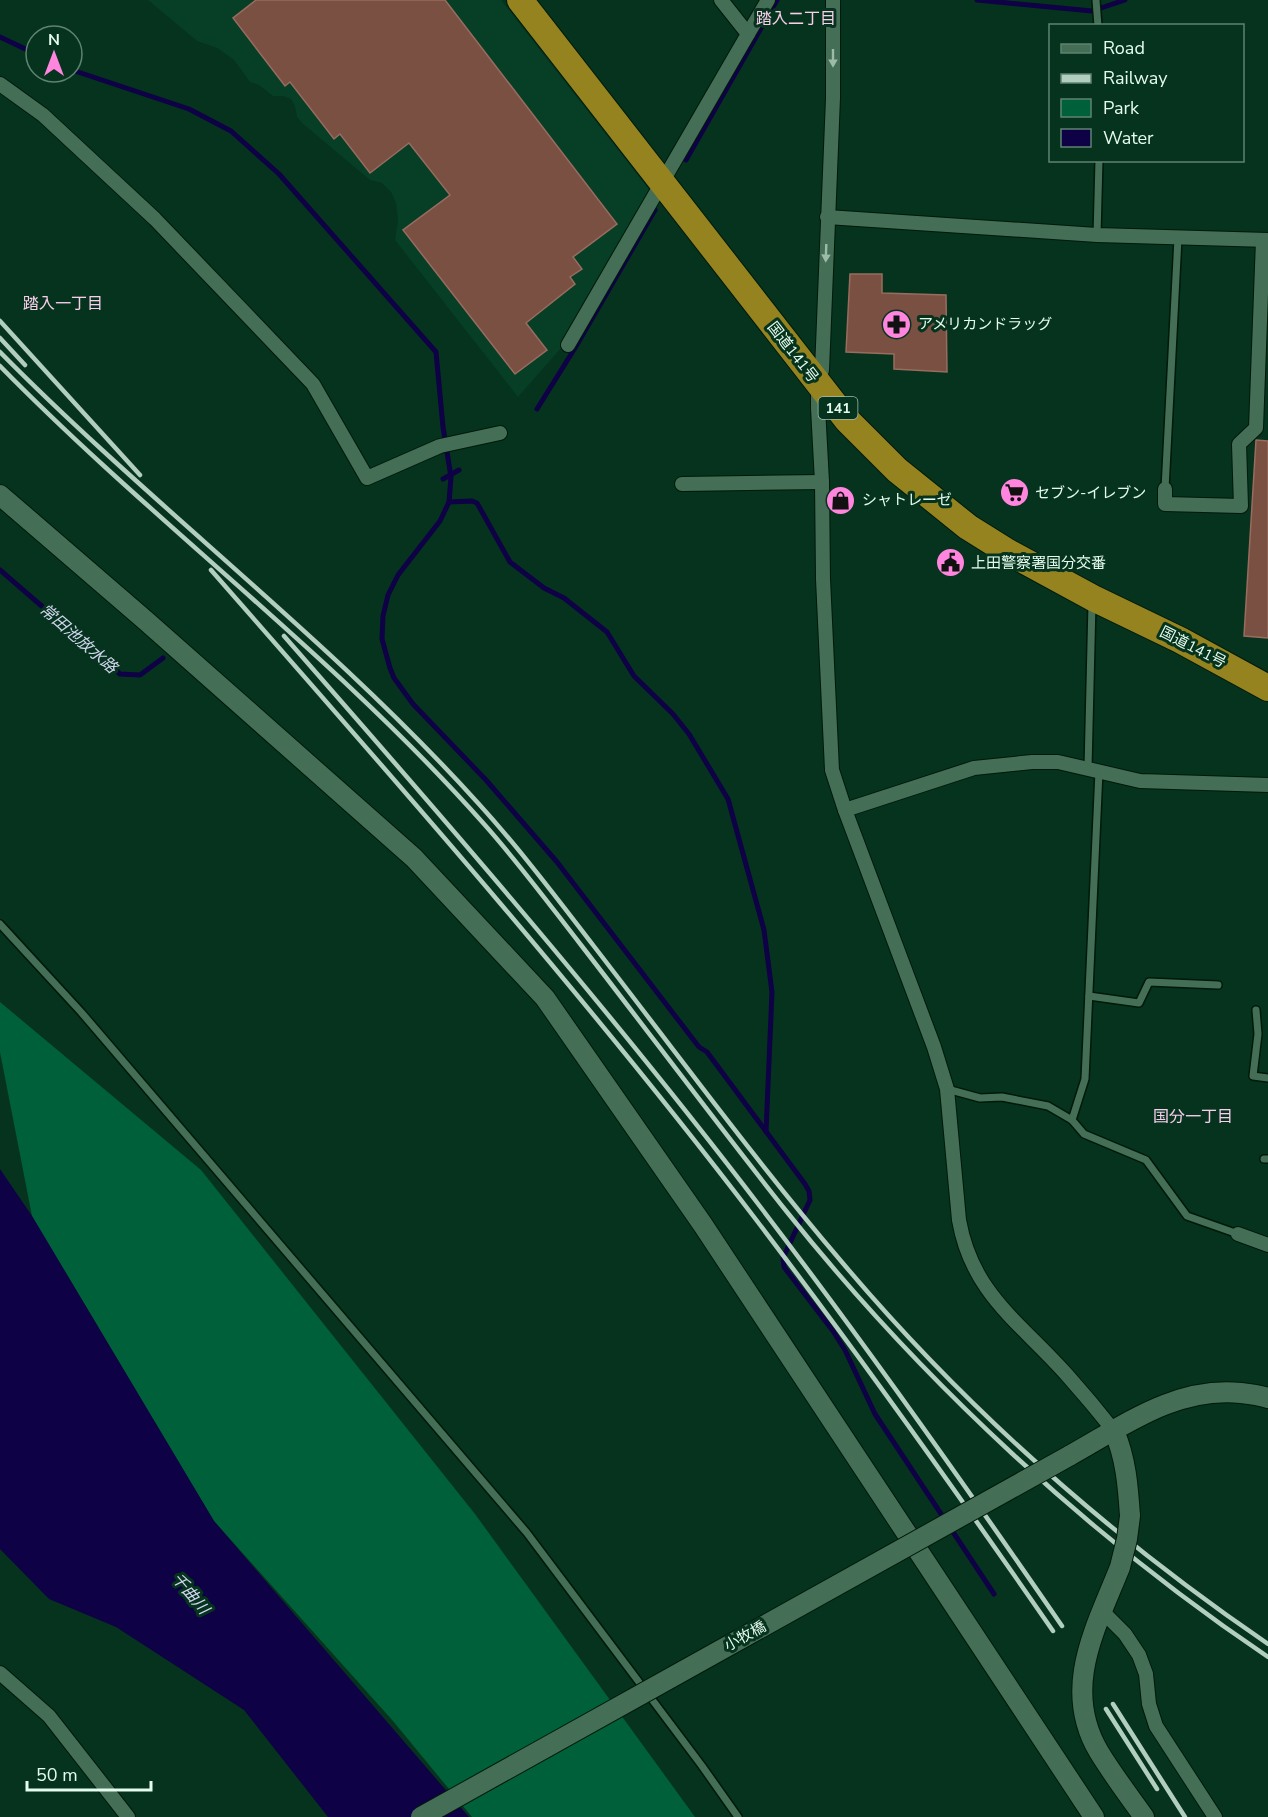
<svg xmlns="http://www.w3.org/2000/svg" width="1268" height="1817" viewBox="0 0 1268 1817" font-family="'Nunito Sans','Noto Sans JP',sans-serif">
  <rect width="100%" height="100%" fill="#06331e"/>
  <path fill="#063e26" d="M148,0h353l150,192 -89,155 -44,50 -123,-157 3,-20 -2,-17 -5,-11 -9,-9 -12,-3 -68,-57 -5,-6 -2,-11 -4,-7 -8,-3h-10l-14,-11 -9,-3 -16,-22 -17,-12 -20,-7z"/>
  <path fill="#00603a" d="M0,1002l201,168 274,344 220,303h-223l-79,-96 -179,-200 -182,-305 -32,-164z"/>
  <path fill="#0f0145" d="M0,1169l32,47 182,305 255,296h-141l-84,-107 -128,-83 -67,-28 -49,-50z"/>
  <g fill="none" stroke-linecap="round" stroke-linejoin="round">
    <g stroke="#0f0145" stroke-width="5">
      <path d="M977,0l115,11 33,-11"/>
      <path d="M0,37l36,17"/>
      <path d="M72,70l117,39 42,22 48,43 157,178 7,75 8,50 -2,25 -9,19 -42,54 -10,20 -5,21 -1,23 8,29 4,10 19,26 73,76 71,82 142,185 8,5 98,132 4,7 1,9 -27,58 1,9 49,64 12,19 30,64 119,180"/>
      <path d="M686,160l91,-160"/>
      <path d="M537,409l38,-61 80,-138"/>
      <path d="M443,479l16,-9"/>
      <path d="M449,502l23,-1 5,2 33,59 34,26 20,10 43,34 27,44 39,38 16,20 39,65 36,131 8,62 -6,140"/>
      <path d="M0,570l120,104 20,1 23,-17"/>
    </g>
  </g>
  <g fill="#7a5043" stroke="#986c5e" stroke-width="1.5">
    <path d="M256,0h189l172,224 -44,33 9,12 -12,8 5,7 -49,39 21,27 -32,24 -112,-144 47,-35 -41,-52 -39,30 -30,-39 -6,5 -44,-57 -5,4 -52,-68z"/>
    <path d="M850,274h32v19l64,2 1,77 -53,-3v-15l-48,-2z"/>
    <path d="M1256,440l12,1v197l-24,-2z"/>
  </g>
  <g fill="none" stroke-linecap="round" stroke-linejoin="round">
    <defs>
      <g id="lane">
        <path d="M1096,0l2,26"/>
        <path d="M1097,235l2,-75"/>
        <path d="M1165,489l13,-251"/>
        <path d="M1088,768l4,-165"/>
        <path d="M0,924l81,88 446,521 175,233 36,51"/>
        <path d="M1089,996l50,7 10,-21 69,3"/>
        <path d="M1256,1010l2,24 -5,42 15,2"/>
        <path d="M947,1089l33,9 22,-1 46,9 24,14 12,14 62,26 41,56 51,18"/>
        <path d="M1072,1120l13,-41 14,-308"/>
        <path d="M1264,1159h4"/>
      </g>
      <g id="street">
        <path d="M833,0v98l-11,272 -4,14v24l4,74 1,97 9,191 13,40 89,237 13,42 12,131c13,74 61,102 108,155 16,18 32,37 47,56"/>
        <path d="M748,34l20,-34"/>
        <path d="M0,84l43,31 112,104 158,165 54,94 73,-32 60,-13"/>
        <path d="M827,217l270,18 171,5"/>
        <path d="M568,345l180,-311 -27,-34"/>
        <path d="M682,484l140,-2"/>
        <path d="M1165,489v15l76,2 -2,-62 17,-16 7,-188"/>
        <path d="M845,810l129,-42 58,-6h26l82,19 128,4"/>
        <path d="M1238,1234l30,11"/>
        <path d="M1102,1611l23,23 14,21 7,19 3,30 7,22 59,91"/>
        <path d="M0,1673l49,43 79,101"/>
      </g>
      <g id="secondary">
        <path d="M0,495l145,125 269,238 131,140 158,227 391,592"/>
        <path d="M1114,1431c12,27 14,56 16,85"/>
        <path d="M1069,1456c54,-30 107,-70 172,-63 9,1 18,2 27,5"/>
        <path d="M1120,1567c-24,61 -59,121 -21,185 14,23 30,44 45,65"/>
      </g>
      <path id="highway" d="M520,0l327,420 50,50 71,57 40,25 85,46 87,42 88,48"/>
    </defs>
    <use href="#lane" stroke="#00190a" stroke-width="10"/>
    <use href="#street" stroke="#00190a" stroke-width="16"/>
    <use href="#secondary" stroke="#00190a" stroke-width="22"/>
    <use href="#highway" stroke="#00190a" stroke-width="28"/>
    <use href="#lane" stroke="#446e56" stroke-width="7"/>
    <use href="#street" stroke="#446e56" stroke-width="14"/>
    <use href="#secondary" stroke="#446e56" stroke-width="20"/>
    <use href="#highway" stroke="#958320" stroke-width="26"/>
    <g stroke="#b2cebf" stroke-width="4.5">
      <path d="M0,321l140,154"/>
      <path d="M0,338l25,27"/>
      <path d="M0,352c154,156 331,288 478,451 41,45 78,94 115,142 82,106 161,214 248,316 123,146 269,275 427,383"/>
      <path d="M0,366c156,159 336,291 484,458 34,38 65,80 97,121 69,89 136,179 206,267 134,168 303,325 481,445"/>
      <path d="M211,570c185,211 372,423 543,647 103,135 202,274 299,414"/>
      <path d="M284,636c164,187 327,375 478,573 104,136 203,276 300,417"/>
      <path d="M1113,1704l72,113"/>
      <path d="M1106,1709l51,80"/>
    </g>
    <defs>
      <g id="secondary-bridge">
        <path d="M1120,1567l7,-28 3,-23"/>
        <path d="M421,1817l648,-361"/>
      </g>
    </defs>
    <use href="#secondary-bridge" stroke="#00190a" stroke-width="22" stroke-linecap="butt"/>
    <use href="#secondary-bridge" stroke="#446e56" stroke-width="20"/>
  </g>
  <defs><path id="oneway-solid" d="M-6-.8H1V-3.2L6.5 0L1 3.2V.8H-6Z" transform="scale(1.5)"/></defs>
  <g fill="#9cbca9">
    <use href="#oneway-solid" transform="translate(833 58) rotate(90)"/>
    <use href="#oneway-solid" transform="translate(826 253) rotate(92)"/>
  </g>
  <defs>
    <symbol id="pharmacy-disc" viewBox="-11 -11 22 22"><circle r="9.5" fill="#ff85de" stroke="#06331e"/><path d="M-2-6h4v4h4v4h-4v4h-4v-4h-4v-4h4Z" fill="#111"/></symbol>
    <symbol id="supermarket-disc" viewBox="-11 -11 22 22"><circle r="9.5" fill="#ff85de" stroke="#06331e"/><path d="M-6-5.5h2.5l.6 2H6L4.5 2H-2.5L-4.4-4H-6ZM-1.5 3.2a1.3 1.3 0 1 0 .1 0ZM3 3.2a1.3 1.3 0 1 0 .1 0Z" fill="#111"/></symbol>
    <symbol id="shop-disc" viewBox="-11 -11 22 22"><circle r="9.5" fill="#ff85de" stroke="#06331e"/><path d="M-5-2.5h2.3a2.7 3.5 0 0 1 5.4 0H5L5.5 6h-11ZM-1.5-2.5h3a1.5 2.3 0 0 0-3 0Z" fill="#111"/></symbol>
    <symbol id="civic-disc" viewBox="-11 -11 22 22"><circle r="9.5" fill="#ff85de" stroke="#06331e"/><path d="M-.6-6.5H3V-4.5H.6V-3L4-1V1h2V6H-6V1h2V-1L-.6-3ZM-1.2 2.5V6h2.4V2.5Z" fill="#111"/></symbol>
  </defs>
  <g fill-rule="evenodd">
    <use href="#pharmacy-disc" x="880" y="308" width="33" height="33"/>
    <use href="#supermarket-disc" x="998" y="476" width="33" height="33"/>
    <use href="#shop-disc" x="824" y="484" width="33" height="33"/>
    <use href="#civic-disc" x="934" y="546" width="33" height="33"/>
  </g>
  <g text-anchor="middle" stroke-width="6" stroke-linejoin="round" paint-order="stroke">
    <rect fill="#06331e" stroke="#a1bfaf" stroke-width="1.5" x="818.5" y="397" width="39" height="22" rx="4.5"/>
    <g font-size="14" font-weight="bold" fill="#e4fbed">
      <text x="838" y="413">141</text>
    </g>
    <g font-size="15" fill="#e4fbed" stroke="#06331e" text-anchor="start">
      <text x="918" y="329">アメリカンドラッグ</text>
      <text x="1035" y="498">セブン-イレブン</text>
      <text x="862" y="505">シャトレーゼ</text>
      <text x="971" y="568">上田警察署国分交番</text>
    </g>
    <g font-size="15" fill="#e4fbed" stroke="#06331e">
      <text transform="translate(793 352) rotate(52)" y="5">国道141号</text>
      <text transform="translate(1193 647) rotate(27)" y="5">国道141号</text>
      <text transform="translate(745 1636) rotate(-29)" y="5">小牧橋</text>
    </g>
    <g font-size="16" fill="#f9ceeb" stroke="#06331e">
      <text x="796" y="24">踏入二丁目</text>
      <text x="63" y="309">踏入一丁目</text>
      <text x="1193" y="1122">国分一丁目</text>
    </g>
    <g font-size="16" font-style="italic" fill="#d1d5ee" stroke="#06331e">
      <text transform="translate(79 638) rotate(41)" y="6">常田池放水路</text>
      <text transform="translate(191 1593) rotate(50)" y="6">千曲川</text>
    </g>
  </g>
  <rect x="1049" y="24" width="195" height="138" fill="#06331e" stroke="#5f8371" stroke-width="1.5"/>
  <rect x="1061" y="44" width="30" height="9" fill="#446e56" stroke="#5f8371" stroke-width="1.5"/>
  <text x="1103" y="54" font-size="18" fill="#e4fbed">Road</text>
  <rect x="1061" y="74" width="30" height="9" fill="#b2cebf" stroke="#5f8371" stroke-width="1.5"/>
  <text x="1103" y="84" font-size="18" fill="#e4fbed">Railway</text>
  <rect x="1061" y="99" width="30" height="18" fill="#00603a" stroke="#5f8371" stroke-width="1.5"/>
  <text x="1103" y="114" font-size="18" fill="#e4fbed">Park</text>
  <rect x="1061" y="129" width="30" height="18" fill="#0f0145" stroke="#5f8371" stroke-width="1.5"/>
  <text x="1103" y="144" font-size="18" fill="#e4fbed">Water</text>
  <g transform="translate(54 54)"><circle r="28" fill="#06331e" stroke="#5f8371" stroke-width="1.5"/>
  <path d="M0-4.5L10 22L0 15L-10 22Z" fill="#ff85de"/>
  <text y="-9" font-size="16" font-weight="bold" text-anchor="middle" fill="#e4fbed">N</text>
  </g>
  <path d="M27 1781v9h124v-9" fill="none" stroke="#e4fbed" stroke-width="3"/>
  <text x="36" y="1781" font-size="18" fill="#e4fbed" stroke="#06331e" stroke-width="4.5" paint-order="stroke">50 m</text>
</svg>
